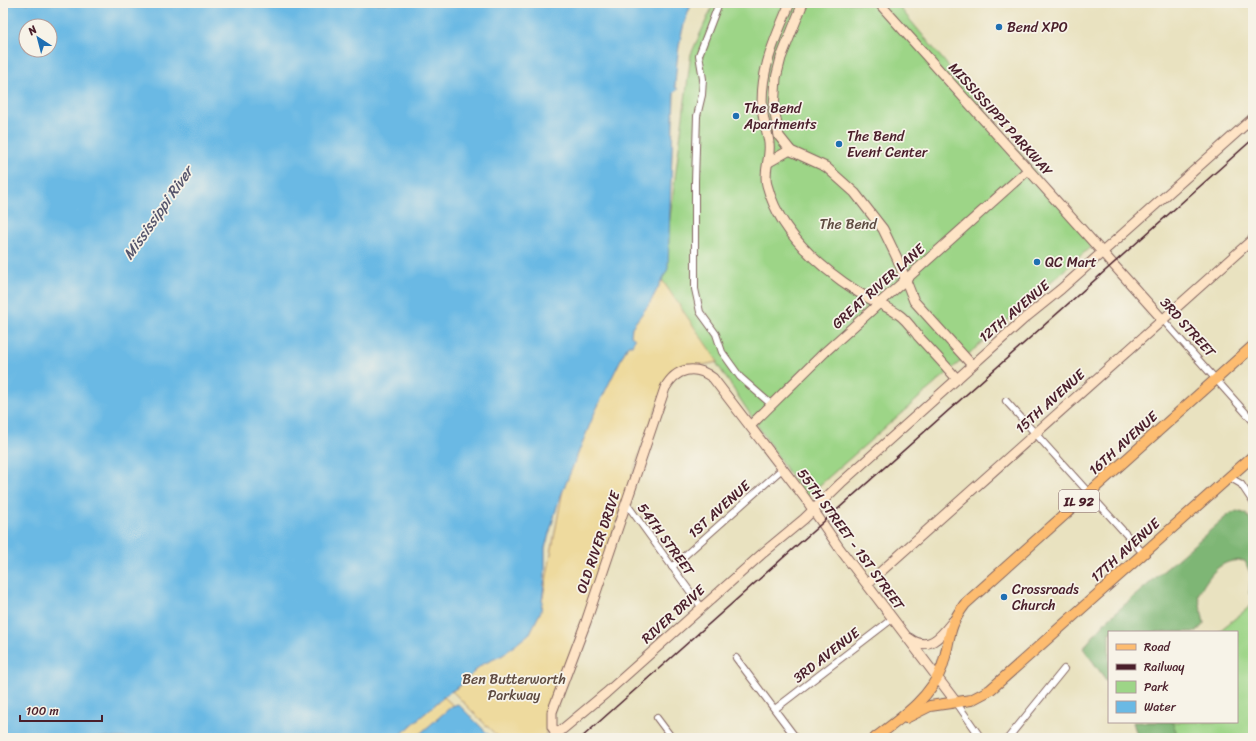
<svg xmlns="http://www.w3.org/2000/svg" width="1256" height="741" viewBox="0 0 1256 741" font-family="Sriracha,sans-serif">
  <rect width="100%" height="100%" fill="#f7f3e8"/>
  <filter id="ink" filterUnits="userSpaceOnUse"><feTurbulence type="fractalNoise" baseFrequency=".025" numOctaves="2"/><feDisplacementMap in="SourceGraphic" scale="8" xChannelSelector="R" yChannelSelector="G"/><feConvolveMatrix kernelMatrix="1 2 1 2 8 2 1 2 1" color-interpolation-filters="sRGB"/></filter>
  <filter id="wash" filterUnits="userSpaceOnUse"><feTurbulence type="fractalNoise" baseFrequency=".012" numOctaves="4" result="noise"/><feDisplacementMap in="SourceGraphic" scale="16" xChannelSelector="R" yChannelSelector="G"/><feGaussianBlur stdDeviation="0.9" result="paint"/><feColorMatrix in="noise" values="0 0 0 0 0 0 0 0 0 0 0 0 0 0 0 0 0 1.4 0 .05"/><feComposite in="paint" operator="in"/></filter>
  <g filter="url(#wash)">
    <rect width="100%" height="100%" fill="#e9e2c0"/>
    <g fill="#9dd587" stroke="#747a59">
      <path d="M714,3h182l199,240 -290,255 -143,-218 29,-226z"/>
      <path d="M1253,604v134h-94l-12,-16h90v-90h-19z"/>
    </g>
    <g fill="#7eb674" stroke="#646a50">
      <path d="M1237,511l10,3 6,13v64l-4,3 2,-19 -6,-14c-25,-4 -36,15 -47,34l6,28 -7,9h-88v52l-26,-36 24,-28 121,-105z"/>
      <path d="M1133,722h39l7,16h-41z"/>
    </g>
    <g fill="#eeda9e" stroke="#9c7c64">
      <path d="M662,280l56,82 -20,4 -29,11 -22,54 -102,305 -2,2h-44l-47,-47 18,-25 73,-69 25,-135 64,-135z"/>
      <path d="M444,697l44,41h-93z"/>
    </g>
    <g fill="#6ab9e4" stroke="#5a6c88" fill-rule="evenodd">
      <path d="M3,3h689c-13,29 -15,53 -17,84l3,2 -4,4 -6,176 -18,34 -18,24 -1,9 4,3 -3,6h-4l-33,67 -37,91 -13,45v28l-4,35 -11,22 -27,22 -22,10 -21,21 -13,8 -50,44h-394zM26,26h24v24h-24z"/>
      <path d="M458,704l34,34h-77l37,-32z"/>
    </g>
  </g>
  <g filter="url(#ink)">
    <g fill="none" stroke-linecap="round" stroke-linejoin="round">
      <defs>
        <g id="street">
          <path d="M719,3l-20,52 4,24 -1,16 -5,21 -2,65v108l5,23 16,22 6,18 18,25 32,28"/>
          <path d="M1163,320l90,101"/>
          <path d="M1006,401l137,152"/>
          <path d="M1229,477l12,7 12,18"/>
          <path d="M626,503l76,105"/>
          <path d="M672,567l110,-98"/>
          <path d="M736,658l60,80"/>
          <path d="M956,702l25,36"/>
          <path d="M775,709l117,-90"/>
          <path d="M657,718l15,20"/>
          <path d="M1008,738l56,-69"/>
        </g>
        <g id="secondary">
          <path d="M790,3c-15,36 -32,71 -27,111 1,10 5,19 6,29 2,15 -6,28 -2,42 12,46 52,82 91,107 12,8 27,13 40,22 8,5 14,14 20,22 13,14 26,28 39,43"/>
          <path d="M803,3l-22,55 -5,20 -2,30 5,28 12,15 35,16 29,26 28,36 14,29 17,43 58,64"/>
          <path d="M879,3l284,317"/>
          <path d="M769,162l21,-12"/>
          <path d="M750,426l75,-74 203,-182"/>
          <path d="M867,584l386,-345"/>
          <path d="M909,638c20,15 32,-2 44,-17"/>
          <path d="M557,734l-5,-7v-15l34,-90 79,-234c11,-20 30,-24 48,-10l92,120 35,51 116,153"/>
          <path d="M552,738l54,-45 157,-140 41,-34 37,-36 116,-104 68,-61 36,-29 192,-171"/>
        </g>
        <g id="primary">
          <path d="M906,718l24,-12 41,-6 19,-10 263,-234"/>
          <path d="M875,738c25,-19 56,-40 67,-71 9,-27 4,-38 23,-63l288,-258"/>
        </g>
      </defs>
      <use href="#street" stroke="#82635f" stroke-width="8"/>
      <use href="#secondary" stroke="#82635f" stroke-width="11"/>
      <use href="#primary" stroke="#82635f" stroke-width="12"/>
      <use href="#street" stroke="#fff" stroke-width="6"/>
      <use href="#secondary" stroke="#fee4c6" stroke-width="9"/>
      <use href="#primary" stroke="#fdbc70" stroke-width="10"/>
      <path stroke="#4a1f2b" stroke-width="1.5" d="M581,738l672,-599"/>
    </g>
  </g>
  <g fill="#1f6fb2" stroke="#f7f3e8" stroke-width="1.5">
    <circle cx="999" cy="27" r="4"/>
    <circle cx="736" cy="116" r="4"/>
    <circle cx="839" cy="144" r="4"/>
    <circle cx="1037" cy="262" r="4"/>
    <circle cx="1004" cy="597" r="4"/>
  </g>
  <g text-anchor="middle" stroke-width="3.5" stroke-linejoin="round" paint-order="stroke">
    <rect fill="#f7f3e8" stroke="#7e5f64" stroke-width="1" x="1059" y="490" width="40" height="22" rx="3"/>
    <g font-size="13" font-weight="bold" fill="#4a1f2b">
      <text x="1079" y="506">IL 92</text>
    </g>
    <g font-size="14" fill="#4a1f2b" stroke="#f7f3e8" text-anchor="start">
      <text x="1007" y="32">Bend XPO</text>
      <text x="744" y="113">The Bend<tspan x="744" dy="16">Apartments</tspan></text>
      <text x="847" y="141">The Bend<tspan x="847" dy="16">Event Center</tspan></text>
      <text x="1045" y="267">QC Mart</text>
      <text x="1012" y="594">Crossroads<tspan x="1012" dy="16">Church</tspan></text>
    </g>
    <g font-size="14" fill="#4a1f2b" stroke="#f7f3e8">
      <text transform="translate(1001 119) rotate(48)" y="5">MISSISSIPPI PARKWAY</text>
      <text transform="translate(878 286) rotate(-42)" y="5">GREAT RIVER LANE</text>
      <text transform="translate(1014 311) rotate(-40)" y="5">12TH AVENUE</text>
      <text transform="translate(1188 327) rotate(48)" y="5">3RD STREET</text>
      <text transform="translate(1050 401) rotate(-42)" y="5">15TH AVENUE</text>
      <text transform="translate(1123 443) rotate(-42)" y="5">16TH AVENUE</text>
      <text transform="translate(719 509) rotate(-42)" y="5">1ST AVENUE</text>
      <text transform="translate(666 539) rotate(54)" y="5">54TH STREET</text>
      <text transform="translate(851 539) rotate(54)" y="5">55TH STREET - 1ST STREET</text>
      <text transform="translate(598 542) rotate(-71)" y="5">OLD RIVER DRIVE</text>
      <text transform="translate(1125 550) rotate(-42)" y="5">17TH AVENUE</text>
      <text transform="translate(673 614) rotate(-42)" y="5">RIVER DRIVE</text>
      <text transform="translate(826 655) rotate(-38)" y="5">3RD AVENUE</text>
    </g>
    <g font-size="14" fill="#5f4c42" stroke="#f7f3e8">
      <text x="848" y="229">The Bend</text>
      <text x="514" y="684">Ben Butterworth<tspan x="514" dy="16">Parkway</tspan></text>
    </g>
    <g font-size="15" font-style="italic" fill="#55556c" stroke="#f7f3e8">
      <text transform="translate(158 213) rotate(-55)" y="5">Mississippi River</text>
    </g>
  </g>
  <rect width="1256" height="741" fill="none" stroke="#f7f3e8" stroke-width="16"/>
  <rect x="1108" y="631" width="130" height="92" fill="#f7f3e8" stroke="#b29e9c"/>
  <rect x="1116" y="644" width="20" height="6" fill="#fdbc70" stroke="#b29e9c"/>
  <text x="1144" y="651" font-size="12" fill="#4a1f2b">Road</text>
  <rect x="1116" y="664" width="20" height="6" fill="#4a1f2b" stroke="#b29e9c"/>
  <text x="1144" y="671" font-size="12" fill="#4a1f2b">Railway</text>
  <rect x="1116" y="681" width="20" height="12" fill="#9dd587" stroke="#b29e9c"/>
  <text x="1144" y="691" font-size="12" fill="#4a1f2b">Park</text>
  <rect x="1116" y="701" width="20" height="12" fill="#6ab9e4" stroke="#b29e9c"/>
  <text x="1144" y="711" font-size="12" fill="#4a1f2b">Water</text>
  <g transform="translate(38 38) rotate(324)"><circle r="19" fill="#f7f3e8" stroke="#b29e9c"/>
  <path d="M0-3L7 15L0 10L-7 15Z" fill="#1f6fb2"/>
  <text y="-6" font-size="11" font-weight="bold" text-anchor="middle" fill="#4a1f2b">N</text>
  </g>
  <path d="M20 715v6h82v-6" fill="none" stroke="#4a1f2b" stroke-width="2"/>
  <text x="26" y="715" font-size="12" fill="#4a1f2b" stroke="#f7f3e8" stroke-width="3" paint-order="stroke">100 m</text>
</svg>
